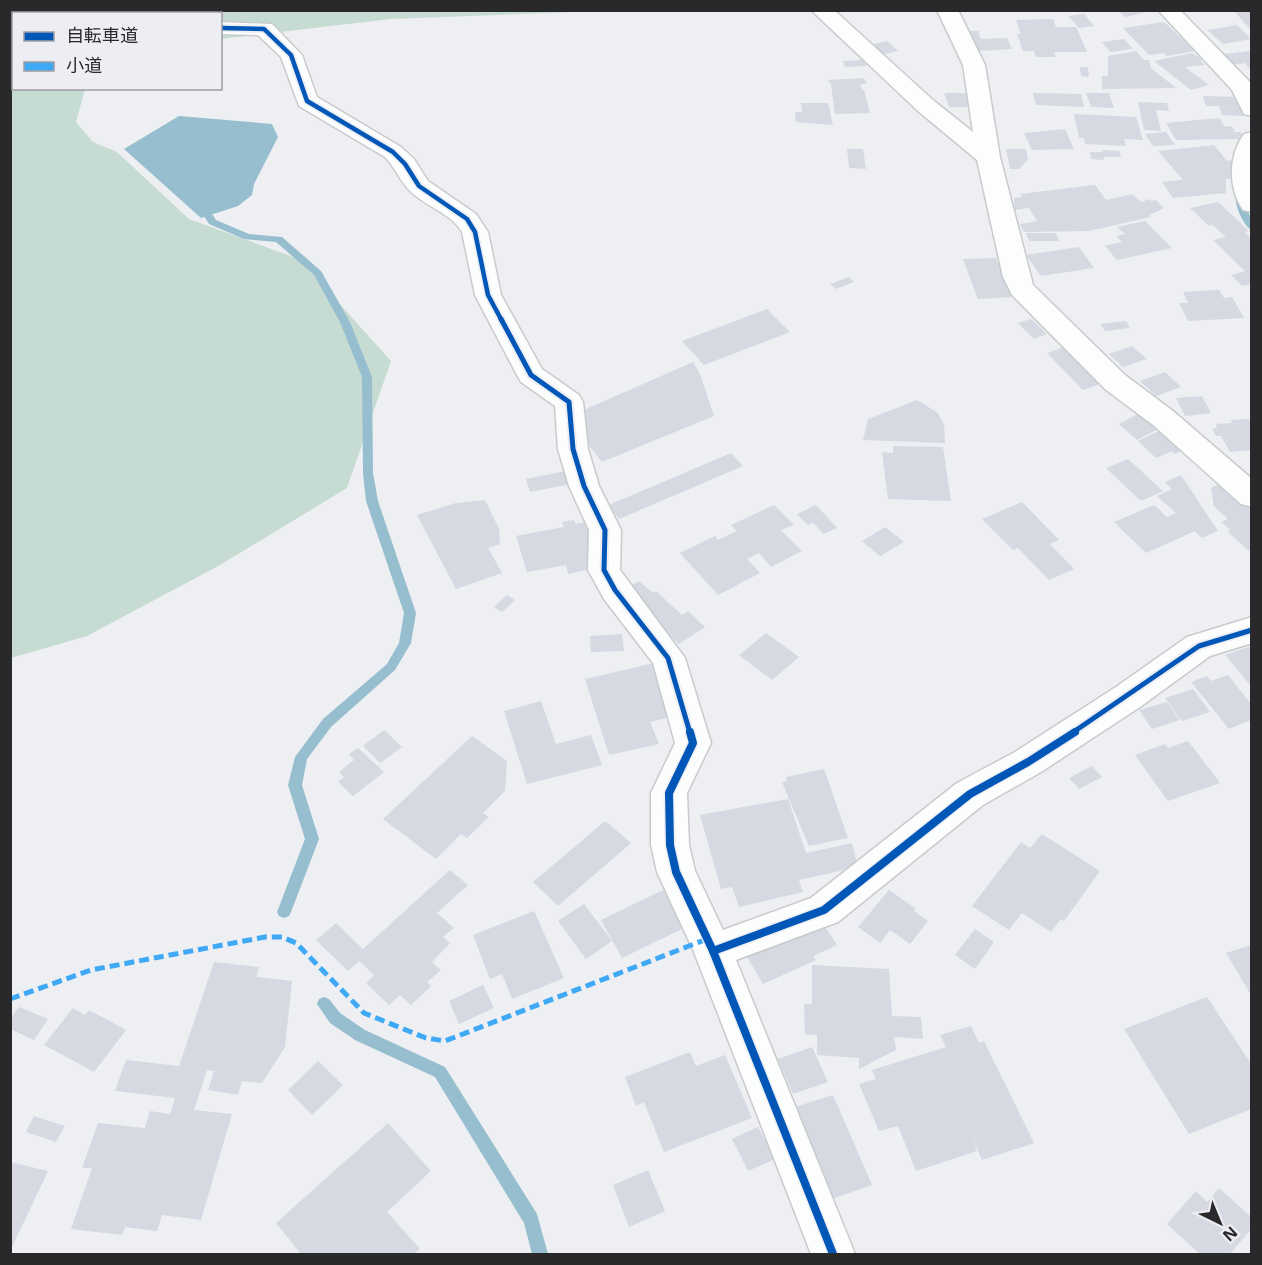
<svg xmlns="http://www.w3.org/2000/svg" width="1262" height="1265" viewBox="0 0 1262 1265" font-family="'Noto Sans','Noto Sans JP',sans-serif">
  <rect width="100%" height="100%" fill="#eeeff2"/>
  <path fill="#c6dcd2" d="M11,11h590l-210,8 -170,20 -1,-25h-206v74l71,1 -9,33 17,20 24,10 72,67 110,40 92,102 -44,127 -127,77 -133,71 -76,22z"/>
  <path fill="#96bece" d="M179,116l93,8 6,13 -24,47 -2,11 -14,11 -37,12 -77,-69z"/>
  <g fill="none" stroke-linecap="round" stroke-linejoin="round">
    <g fill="#96bece" fill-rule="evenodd">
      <path d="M1239,189l4,3c2,14 9,24 9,39 -11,-8 -17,-26 -17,-39z"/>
      <path d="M207,210l3,1 6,9 33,14 33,3 39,34 29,51 22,55 1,96 5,28 38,112 -5,30 -16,27 -64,57 -24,32 -5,26 17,54 -28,73 -2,4 -5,2 -5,-2 -2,-4 28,-73 -17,-54 7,-28 28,-38 64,-55 12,-21 5,-30 -38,-112 -3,-28 -1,-96 -22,-55 -26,-47 -38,-33 -32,-3 -35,-15 -7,-11z"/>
      <path d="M324,997l5,2 11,14 25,17 80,37 92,147 11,40h-16l-8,-31 -89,-146 -80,-37 -25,-17 -13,-19 2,-5z"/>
    </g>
  </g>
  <g fill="#d6d8e2">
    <path d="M1117,10h33v1l-24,6z"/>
    <path d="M1233,10h18v20z"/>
    <path d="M1084,14l10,12 -15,2 -11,-12z"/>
    <path d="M1053,19l3,8h20l11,25h-33l2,5h-20l-2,-6h-11l-6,-17h4l-5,-14z"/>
    <path d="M1164,22l31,29 -28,5 -3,-3 -15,2 -26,-27z"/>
    <path d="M1237,25l14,14 -28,5 -16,-14z"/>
    <path d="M970,31h8l3,8 26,-1 5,11 -34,2z"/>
    <path d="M1124,39l9,10 -23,3 -8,-10z"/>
    <path d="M887,41l11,10 -17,4 -11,-10z"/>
    <path d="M1136,51l8,9h5l2,8 25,20 -74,1v-13h6v-20z"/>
    <path d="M1251,51v20l-6,-8 -12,2 -10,-11z"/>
    <path d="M1192,53l11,7 -3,1 5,4 -20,2 24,18 -18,5 -37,-29z"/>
    <path d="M864,60l2,6 -21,1 -2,-6z"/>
    <path d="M1080,67h8l1,10 -8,-1z"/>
    <path d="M864,78l3,6h-7l2,6h2l6,23 -35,1 -4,-30 -3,-4z"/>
    <path d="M944,93h21l5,14h-21z"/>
    <path d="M1033,93l48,1 3,13 -48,-2z"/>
    <path d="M1086,93h23l5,15 -23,-1z"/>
    <path d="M1203,96l35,1 6,19 -22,-1 -3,-9h-13z"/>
    <path d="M1138,102l29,1 2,8 -13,-1 5,21 -17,-1z"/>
    <path d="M801,103h27l5,22 -37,-3 -1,-10h7z"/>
    <path d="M1074,114l62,3 7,23 -19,-1 2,7 -41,-2 -1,-6h-5z"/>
    <path d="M1219,118l6,9 7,-1 3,6h5l3,4h-4l2,3 -65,1 -10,-17z"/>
    <path d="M1065,129l9,20 -42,1 -8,-17z"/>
    <path d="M1166,132l9,13 -22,1 -8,-12z"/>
    <path d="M1214,145l13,16 6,-1 -2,19h-5v14l-53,5 -11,-16 21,-2 -25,-29z"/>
    <path d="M847,149h16l3,20 -17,-1z"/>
    <path d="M1006,149h20l2,10 -9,10h-9z"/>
    <path d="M1102,150l17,1 2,6h-18l2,3 -14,-1 -1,-7h13z"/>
    <path d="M1095,185l11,15 26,-6 9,8 9,-3 2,2 4,-1 8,8 -15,7 2,2 -62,14 -65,1 -4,-8 17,-3 -8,-13 -14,2 -1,-12 8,-1 -2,-3z"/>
    <path d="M1218,202l31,29 -4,1 6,7v45l-9,2 -11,-11 14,-4 -32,-31 13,-3 -13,-12 -4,1 -19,-18z"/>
    <path d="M1145,221l27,27 -55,12 -12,-14 17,-4 -6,-6 9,-2 -8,-7z"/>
    <path d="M1026,233h30l3,8h-30z"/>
    <path d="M1079,247l15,21 -53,8 -15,-21z"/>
    <path d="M996,258l16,39 -34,2 -15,-40z"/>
    <path d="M849,277l5,5 -18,7 -6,-5z"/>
    <path d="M1219,290l5,8 8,-1 12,21 -56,3 -9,-18h9l-5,-11z"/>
    <path d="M767,309l23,23 -86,33 -22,-24z"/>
    <path d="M1031,319l16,15 -13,5 -16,-16z"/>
    <path d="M1126,321l4,7 -25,3 -5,-7z"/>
    <path d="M1132,346l15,13 -24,8 -14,-13z"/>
    <path d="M1064,347l37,37 -18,6 -36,-37z"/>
    <path d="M693,362l7,12 14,42 -112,46 -18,-23v-29z"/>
    <path d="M1165,372l16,15 -25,9 -16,-15z"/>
    <path d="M1202,396l9,17 -26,3 -9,-18z"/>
    <path d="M917,400l21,13 6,12 1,18 -82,-3 5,-21z"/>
    <path d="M1143,411l17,17 -23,12 -18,-16z"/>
    <path d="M1249,419l2,3v28l-21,2 -9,-16h-5l-4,-7 5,-1 -1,-4 16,-1 -2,-3z"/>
    <path d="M1161,430l24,19 -10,5 -3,-3 -16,7 -18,-17z"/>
    <path d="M893,446l50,1 8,54 -63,-2 -6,-47 11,1z"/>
    <path d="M731,453l12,13 -124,53 -10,-14z"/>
    <path d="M1128,459l35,32 -22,10 -35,-33z"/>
    <path d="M566,471l5,13 -41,8 -4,-13z"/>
    <path d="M1181,475l37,56 -16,7 -7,-7 -49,22 -32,-31 40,-17 13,12 9,-4 -19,-17 15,-7 -7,-7z"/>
    <path d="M1224,482l27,26v42l-2,1 -22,-20 4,-1 -10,-8 7,-3 -14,-13 -3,-18z"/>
    <path d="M485,500l14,29 1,15 -12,4 14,25 -46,16 -39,-74 39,-12z"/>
    <path d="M1022,502l37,38 -9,4 24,25 -25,11 -31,-32 -5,2 -31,-31z"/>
    <path d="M774,505l20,20 -13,5 21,21 -31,16 -12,-14 -12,6 13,14 -42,22 -38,-42 35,-17 3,4 19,-9 -6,-6z"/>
    <path d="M816,505l21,23 -13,6 -11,-11 -5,2 -11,-11z"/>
    <path d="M574,520l2,4 13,-3 6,47 -27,6 -2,-9 -39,7 -11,-36 48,-9 -2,-5z"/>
    <path d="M885,527l19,15 -24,14 -18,-15z"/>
    <path d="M639,581l14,12 3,-2 26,24 6,-4 17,16 -26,17 -38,-37 -10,-21z"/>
    <path d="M507,595l8,5 -13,12 -8,-5z"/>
    <path d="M766,633l33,24 -27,23 -33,-25z"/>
    <path d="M622,634l2,17 -33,1 -1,-16z"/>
    <path d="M1251,646v40l-26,-31z"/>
    <path d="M659,662l19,53 -28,7 9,22 -50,11 -24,-76z"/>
    <path d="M1228,675l23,29v16l-22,9 -38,-47 16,-6 4,5z"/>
    <path d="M1193,689l17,23 -28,9 -17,-23z"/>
    <path d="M541,701l15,43 35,-9 11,30 -75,19 -23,-73z"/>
    <path d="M1167,702l13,18 -28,9 -13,-19z"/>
    <path d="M384,730l18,17 -22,16 -17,-17z"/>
    <path d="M472,736l35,25 -2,30 -22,22 6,4 -22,21 -6,-4 -25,25 -53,-40z"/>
    <path d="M1188,741l32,42 -52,18 -33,-46 30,-11 3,4z"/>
    <path d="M358,748l26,24 -31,24 -15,-14 6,-5 -5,-5 15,-12 -5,-6z"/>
    <path d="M1092,766l10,11 -23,12 -10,-11z"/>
    <path d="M824,769l24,69 -39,8 -27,-64 5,-1 -1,-4z"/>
    <path d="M788,799l18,54 46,-10 6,24 -59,13 4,12 -64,15 -7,-20 -11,2 -21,-74z"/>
    <path d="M605,821l26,22 -73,63 -25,-24z"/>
    <path d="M1042,834l58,37 -36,50 -3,-2 -10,13 -29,-19 -13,17 -37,-24 49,-64 9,6z"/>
    <path d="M450,870l18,15 -31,28 17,15 -11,9 7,6 -18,19 9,8 -14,12 4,4 -20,19 -11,-10 -11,10 -23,-22 8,-8 -15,-14 -11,10 -32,-31 20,-17 27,26z"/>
    <path d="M663,890l23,37 -64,31 -21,-38z"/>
    <path d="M889,890l26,18 -1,3 14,10 -18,23 -20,-14 -10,13 -22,-16z"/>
    <path d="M584,904l28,37 -26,18 -28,-38z"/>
    <path d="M534,911l30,67 -52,21 -10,-25 -12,5 -17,-44z"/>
    <path d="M822,922l15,23 -24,11 3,4 -53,24 -16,-27z"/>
    <path d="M975,929l19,13 -19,27 -20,-14z"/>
    <path d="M1251,945v50l-25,-42z"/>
    <path d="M214,962l45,5 -3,10 36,4 -7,66 -23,36 -20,-2 -4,14 -30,-5 6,-19 -7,-1 -13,40 38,4 -31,106 -39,-5 -5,16 -32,-4 -3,8 -51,-6 21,-61h-10l16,-45 47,5 5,-17 20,3 5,-16 -60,-7 11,-31 53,6z"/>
    <path d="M812,965l77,4 3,47 29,1 2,22 -29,-2 2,13 -37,19v-11l-42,-3v-20l-12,-1 -1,-30h8z"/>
    <path d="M483,985l11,23 -35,16 -10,-23z"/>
    <path d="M1207,997l44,67v45l-62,25 -65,-105z"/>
    <path d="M19,1007l29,12 -14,21 -24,-11v-10z"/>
    <path d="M73,1008l12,7 4,-5 37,20 -32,42 -50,-27z"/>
    <path d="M971,1026l8,17 5,-2 50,102 -52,17 -10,-24 5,15 -61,20 -18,-45 -19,5 -20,-47 17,-5 -4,-9 74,-23 -6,-12z"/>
    <path d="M812,1047l16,35 -35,12 -15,-35z"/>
    <path d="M690,1052l6,14 29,-11 27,63 -88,34 -20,-50 -8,4 -11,-29z"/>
    <path d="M318,1061l25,24 -31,30 -24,-25z"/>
    <path d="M833,1095l39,90 -40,14 -37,-92z"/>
    <path d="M34,1116l31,10 -9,16 -30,-10z"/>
    <path d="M388,1123l43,48 -44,41 33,37 -6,5h-113l-25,-31z"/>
    <path d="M758,1127l17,32 -27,12 -16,-32z"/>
    <path d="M10,1162l38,9 -36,76 -2,-1z"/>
    <path d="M648,1170l17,41 -36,16 -16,-42z"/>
    <path d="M1219,1188l32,29v12l-21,25h-30l-33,-30 29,-33 11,11z"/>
  </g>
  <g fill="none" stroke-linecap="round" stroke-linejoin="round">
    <defs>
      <g id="street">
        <path d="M165,10h24l2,4h-24z"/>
        <path d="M811,10h23l100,91 39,31 -10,-67 -26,-55h21l27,55 15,92 33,128 92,90 48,36 79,68v28l-11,-3 -88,-79 -48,-36 -93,-94 -9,-18 -26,-117 -59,-49z"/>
        <path d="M1158,10h22l68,70 4,5v31l-8,-2 -12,-24z"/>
        <path d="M220,22l52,2 30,31 15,42 84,50 13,12 14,22 48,33 12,18 13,63 41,74 37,26 4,7 5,47 11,37 22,44 -1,40 65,88 26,85 -24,50 2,52 6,26 28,59 88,-32 146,-115 58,-31 101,-65 71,-50 65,-20v26l-42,13 -70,51 -99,65 -58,33 -145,117 -102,38 119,294h-44l-117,-302 -37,-80 -6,-27v-52l24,-50 -22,-80 -49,-64 -16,-29 1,-40 -20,-44 -11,-37 -3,-43 -34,-24 -4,-7 -42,-80 -13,-63c-11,-19 -36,-25 -52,-41 -10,-10 -15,-24 -25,-34l-86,-51 -18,-49 -23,-22 -38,-1z"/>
        <path d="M1252,132v80l-9,-2c-15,-22 -15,-54 1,-76z"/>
      </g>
    </defs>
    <use href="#street" stroke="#c9cacc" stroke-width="3"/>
    <use href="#street" fill="#fcfdfd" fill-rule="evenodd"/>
    <path stroke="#3fa9f5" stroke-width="5" stroke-dasharray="10 5" stroke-linecap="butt" d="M10,999l81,-29 174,-33h17l14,6 68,70 62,25 19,3 262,-102"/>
    <defs>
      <path id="cycleway-far2" d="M220,28l44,1 27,26 16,46 86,51 12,12 14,22 48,33 8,13 13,63 14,26"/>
      <g id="cycleway-far1">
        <path d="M501,319l30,56 38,27 4,47 11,37 21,44 -1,40 11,20 53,68 22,75"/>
        <path d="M1072,733l127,-87 53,-16"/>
      </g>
      <g id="cycleway">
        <path d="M690,732l3,11 -24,50 1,52 6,27 37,79 120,303"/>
        <path d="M713,951l111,-41 146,-116 58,-32 47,-30"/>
      </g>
    </defs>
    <use href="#cycleway-far2" stroke="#edeef3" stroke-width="8"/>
    <use href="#cycleway-far1" stroke="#edeef3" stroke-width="9"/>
    <use href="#cycleway" stroke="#edeef3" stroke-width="11"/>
    <use href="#cycleway-far2" stroke="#0057b8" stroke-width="4.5"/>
    <use href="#cycleway-far1" stroke="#0057b8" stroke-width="5"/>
    <use href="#cycleway" stroke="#0057b8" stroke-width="8"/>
  </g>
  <rect width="1262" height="1265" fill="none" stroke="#29292b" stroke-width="24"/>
  <rect x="12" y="12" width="210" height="78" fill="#edeef3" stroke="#9f9fa3" stroke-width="1.5"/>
  <rect x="24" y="32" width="30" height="9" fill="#0057b8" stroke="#9f9fa3" stroke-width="1.5"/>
  <text x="66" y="42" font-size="18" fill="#29292b">自転車道</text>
  <rect x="24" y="62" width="30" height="9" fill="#3fa9f5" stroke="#9f9fa3" stroke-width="1.5"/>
  <text x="66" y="72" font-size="18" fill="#29292b">小道</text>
  <g transform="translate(1220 1223) rotate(137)" stroke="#edeef3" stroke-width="4.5" paint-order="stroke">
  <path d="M0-4.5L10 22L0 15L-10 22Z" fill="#29292b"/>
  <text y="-9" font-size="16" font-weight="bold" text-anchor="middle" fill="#29292b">N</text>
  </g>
</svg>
